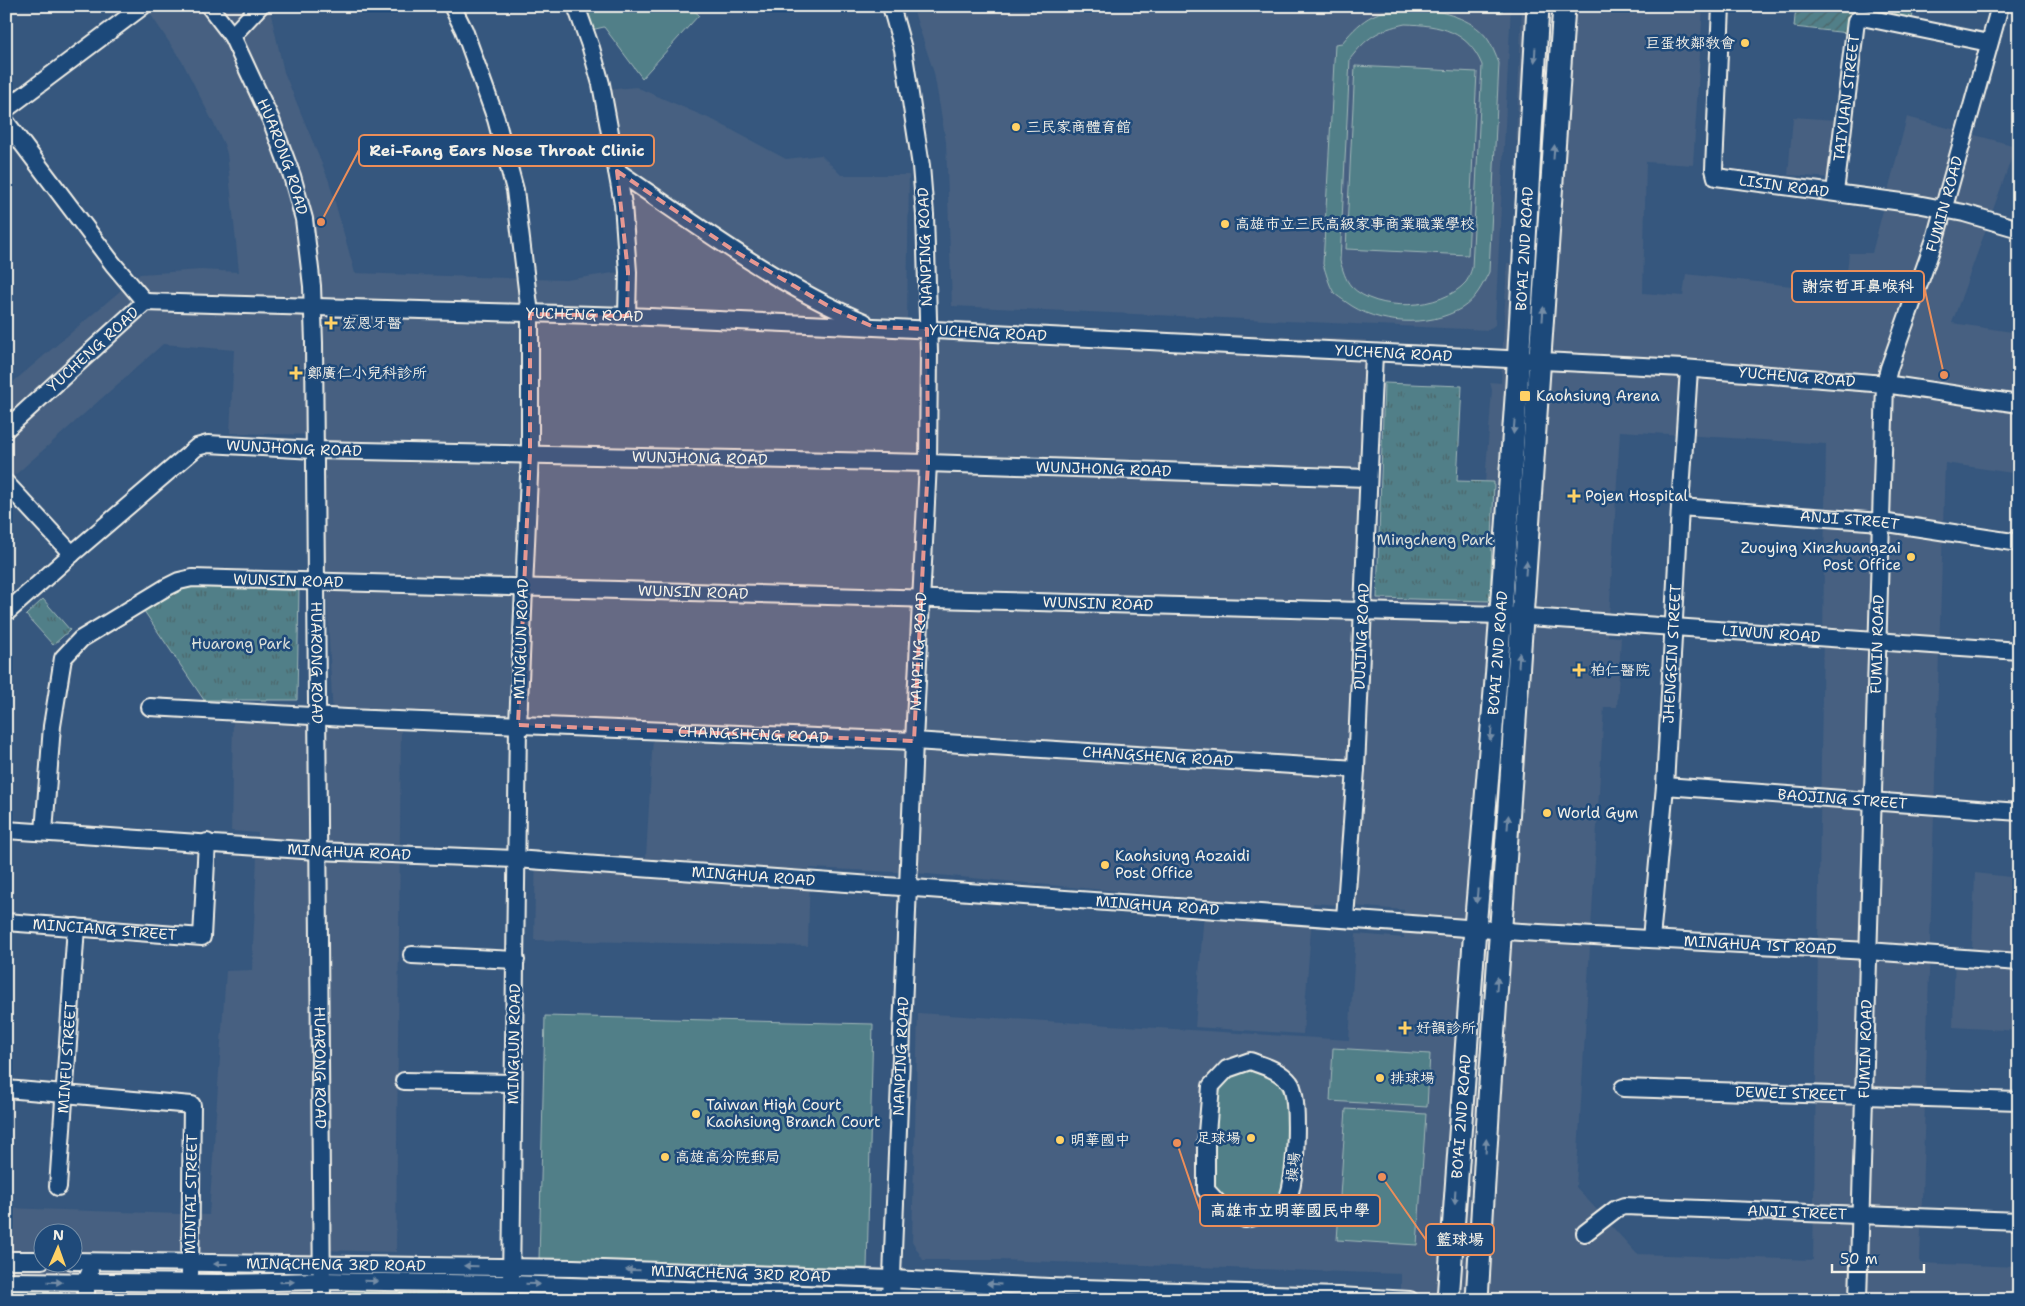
<svg xmlns="http://www.w3.org/2000/svg" width="2025" height="1306" viewBox="0 0 2025 1306" font-family="'Shantell Sans','LXGW WenKai TC',sans-serif">
  <defs>
    <pattern id="park-tufts" width="24" height="20" patternUnits="userSpaceOnUse" patternTransform="scale(1.25)"><rect width="24" height="20" fill="#517f88"/><path d="M3 7l-1-3M5 7V3M7 7l1-3M15 17l-1-3M17 17v-4M19 17l1-3" fill="none" stroke="#4d666a"/></pattern>
    <pattern id="garden-furrows" width="10" height="10" patternUnits="userSpaceOnUse" patternTransform="scale(1.25)"><rect width="10" height="10" fill="#517f88"/><path d="M-1 1l2-2M0 10L10 0M9 11l2-2" fill="none" stroke="#4d666a"/></pattern>
  </defs>
  <rect width="100%" height="100%" fill="#36577e"/>
  <filter id="ink" filterUnits="userSpaceOnUse"><feTurbulence type="fractalNoise" baseFrequency=".02" numOctaves="2"/><feDisplacementMap in="SourceGraphic" scale="10" xChannelSelector="R" yChannelSelector="G"/><feConvolveMatrix kernelMatrix="1 2 1 2 8 2 1 2 1" color-interpolation-filters="sRGB"/></filter>
  <g filter="url(#ink)">
    <g fill="#466081" fill-rule="evenodd">
      <path d="M145,6h124l15,66 45,109 26,92 211,7 60,-9 -21,-181 31,-3 79,34 71,38 35,-4 20,20h68l-2,145 459,20 -13,257 137,4 4,-118 -9,-1 7,-92 -2,-8 11,1 6,-120h8l6,-122h-5l6,-135h181l-10,159 -47,-3 -3,131 40,3 3,-22 159,18 4,-39h23l35,-136 109,29 -64,177 67,10v141l-74,-11 -25,800 99,4v33h-618v-26l-402,-14h-76l-11,-19 6,-228 431,27 7,-106 48,4v-28l-91,-7 -10,131 -108,-7 10,-128 -289,-26 -106,-5 -2,78 -274,-6 2,-89 110,6 7,-121 -252,-12 -5,528 -81,-2 1,50h-310v-92l203,7 17,-244 26,-1 6,-137 -27,-2 2,-114 100,3 -14,-285 -89,-2 4,-83 -71,-6 -157,139v-95l134,-114 61,-4 38,2 -12,-118 -3,-10 -41,-81zM1620,431l206,13 -13,816 -176,-6 -61,-67 28,-480h13l4,-70 -13,-1zM42,1234h30v30h-30z"/>
      <path d="M912,6h599l-16,319 -7,5 -536,-24 -6,-164 -12,-69z"/>
      <path d="M1793,117l44,3 -4,58 -45,-3z"/>
      <path d="M1975,873l44,5v153l-66,-4 2,-79 17,1z"/>
    </g>
    <g fill="#517f88" stroke="#a2b8b8" fill-rule="evenodd">
      <path d="M581,6h108l10,9 -57,63 -38,-51 -13,3z"/>
      <path d="M1406,6h96v6l-77,-4c23,6 50,11 64,33 4,7 7,15 10,22l-10,209c-7,14 -13,27 -27,36 -33,20 -85,17 -116,-6 -4,-3 -9,-6 -12,-9 -5,-8 -8,-20 -11,-29l12,-220 7,-1c23,-28 34,-32 69,-36zM1405,24c35,1 63,7 77,41l-10,203c-2,5 -3,10 -6,14 -24,28 -90,31 -115,4 -6,-7 -8,-16 -11,-25l10,-202c17,-22 28,-29 55,-35z"/>
      <path d="M1355,66l122,6 -9,183 -122,-6z"/>
      <path d="M545,1016l328,8 -6,244 -328,-8z"/>
      <path d="M1333,1048l97,6 -3,53 -97,-6z"/>
      <path d="M1251,1068l17,6 11,8 9,21 -2,67 -6,25 -10,11 -20,4 -20,-5 -14,-14 -2,-23 2,-62 7,-26 12,-8z"/>
      <path d="M1346,1109l80,5 -9,131 -80,-5z"/>
      <path d="M6,1291l55,2 9,5v2h-64z"/>
    </g>
    <g fill="url(#park-tufts)" stroke="#a2b8b8">
      <path d="M1862,6h53l-3,12 -50,-10z"/>
      <path d="M1384,383l78,3 -5,95 37,1 -4,119 -113,-3z"/>
      <path d="M188,586l111,2 -2,112h-93l-60,-89z"/>
      <path d="M43,599l27,31 -17,15 -27,-30z"/>
      <path d="M353,1287l369,13h-382v-4z"/>
    </g>
    <path fill="url(#garden-furrows)" stroke="#a2b8b8" d="M1796,6h55l-3,27 -54,-6z"/>
    <g fill="none" stroke-linecap="round" stroke-linejoin="round">
      <defs>
        <g id="minor">
          <path id="s1" d="M209,6l23,30 39,84 21,56 12,43 8,67 2,57 8,957"/>
          <path d="M452,6l12,24 32,89 19,71 15,124v139l-12,272 -7,559"/>
          <path d="M576,6l15,42 10,36 22,120 5,68 -1,44"/>
          <path id="s2" d="M1721,6l-7,163 2,8 201,27 47,9 55,16"/>
          <path d="M232,36l28,-30"/>
          <path d="M6,109l137,-103"/>
          <path d="M6,122l107,142 32,38"/>
          <path d="M617,171c78,53 161,115 247,151"/>
          <path id="s3" d="M1835,192l21,-171 6,-4 127,26"/>
          <path id="s4" d="M6,429l139,-127 482,14 247,11 809,41 202,16 134,20"/>
          <path d="M6,483l66,71 -66,59"/>
          <path id="s5" d="M1680,507l201,15 138,21"/>
          <path id="s6" d="M72,554l125,-107 11,-3 106,6 614,13 439,15"/>
          <path id="s7" d="M150,707l197,11 567,23 442,28"/>
          <path id="s8" d="M1665,786l354,26"/>
          <path id="s9" d="M6,830l311,21 198,8 1006,73 347,19 151,11"/>
          <path id="s10" d="M44,832l8,-106 11,-68 18,-19 84,-51 14,-7 13,-3 1308,37 519,36"/>
          <path id="s11" d="M1345,918l11,-149 18,-416"/>
          <path id="s12" d="M6,922l196,15 5,-95"/>
          <path id="s13" d="M1651,939l14,-153 15,-279 9,-138"/>
          <path d="M412,955l104,5"/>
          <path d="M1250,1061c14,5 30,9 40,22 10,12 6,99 -2,114 -9,16 -27,18 -43,22l-24,-13 -15,-16v-45l5,-59 16,-17z"/>
          <path d="M404,1081l109,2"/>
          <path id="s14" d="M1623,1088l396,13"/>
          <path d="M6,1089l186,16 -2,169"/>
          <path id="s15" d="M58,1187l18,-260"/>
          <path id="s16" d="M1585,1233l31,-24 8,-3 395,15"/>
          <path d="M6,1260h36"/>
          <path id="s17" d="M72,1261l501,7 319,11 157,8 290,9 71,4"/>
          <path d="M6,1281l213,2 103,-2 189,3 466,16"/>
          <path d="M86,1300v-18l4,-10"/>
          <path id="s18" d="M891,1300l23,-559 14,-278 1,-111 -4,-137 -4,-49 -18,-117 -12,-43"/>
          <path id="s19" d="M1858,1300l27,-916 4,-16 46,-129 65,-233"/>
        </g>
        <g id="major">
          <path id="s20" d="M1448,1300l27,-372 22,-260 20,-284 21,-378"/>
          <path d="M1477,1300l12,-201 75,-1093"/>
        </g>
      </defs>
      <use href="#minor" stroke="#f4f1e8" stroke-width="20"/>
      <use href="#major" stroke="#f4f1e8" stroke-width="25"/>
      <use href="#minor" stroke="#1f4a7a" stroke-width="16"/>
      <use href="#major" stroke="#1f4a7a" stroke-width="21"/>
    </g>
    <defs><path id="oneway-solid" d="M-6-.8H1V-3.2L6.5 0L1 3.2V.8H-6Z" transform="scale(1.25)"/></defs>
    <g fill="#748da6">
      <use href="#oneway-solid" transform="translate(1535 55) rotate(93)"/>
      <use href="#oneway-solid" transform="translate(1554 152) rotate(-86)"/>
      <use href="#oneway-solid" transform="translate(1543 314) rotate(-86)"/>
      <use href="#oneway-solid" transform="translate(1514 427) rotate(95)"/>
      <use href="#oneway-solid" transform="translate(1526 568) rotate(-86)"/>
      <use href="#oneway-solid" transform="translate(1519 660) rotate(-86)"/>
      <use href="#oneway-solid" transform="translate(1491 734) rotate(95)"/>
      <use href="#oneway-solid" transform="translate(1508 822) rotate(-86)"/>
      <use href="#oneway-solid" transform="translate(1477 896) rotate(95)"/>
      <use href="#oneway-solid" transform="translate(1497 984) rotate(-86)"/>
      <use href="#oneway-solid" transform="translate(1486 1146) rotate(-87)"/>
      <use href="#oneway-solid" transform="translate(1455 1197) rotate(93)"/>
      <use href="#oneway-solid" transform="translate(221 1264) rotate(-180)"/>
      <use href="#oneway-solid" transform="translate(471 1266) rotate(-179)"/>
      <use href="#oneway-solid" transform="translate(633 1270) rotate(-178)"/>
      <use href="#oneway-solid" transform="translate(371 1281) rotate(1)"/>
      <use href="#oneway-solid" transform="translate(55 1282) rotate(1)"/>
      <use href="#oneway-solid" transform="translate(287 1282) rotate(-2)"/>
      <use href="#oneway-solid" transform="translate(533 1284) rotate(2)"/>
      <use href="#oneway-solid" transform="translate(994 1284) rotate(-177)"/>
    </g>
  </g>
  <path fill="#e69792" fill-opacity="0.2" stroke="#e69792" stroke-width="4" stroke-dasharray="10 6" stroke-linejoin="round" d="M617,171l116,79 102,60 39,17 53,2 1,134 -14,278 -396,-16 12,-272v-139l97,2 1,-44z"/>
  <g fill="#ffd166" stroke="#1f4a7a" stroke-width="2">
    <circle cx="1745" cy="43" r="5"/>
    <circle cx="1016" cy="127" r="5"/>
    <circle cx="1225" cy="224" r="5"/>
    <path d="M328.5 315.5h5v5h5v5h-5v5h-5v-5h-5v-5h5z"/>
    <path d="M293.5 365.5h5v5h5v5h-5v5h-5v-5h-5v-5h5z"/>
    <rect x="1519" y="390" width="12" height="12" rx="2.5"/>
    <path d="M1571.5 488.5h5v5h5v5h-5v5h-5v-5h-5v-5h5z"/>
    <circle cx="1911" cy="557" r="5"/>
    <path d="M1576.5 662.5h5v5h5v5h-5v5h-5v-5h-5v-5h5z"/>
    <circle cx="1547" cy="813" r="5"/>
    <circle cx="1105" cy="865" r="5"/>
    <path d="M1402.5 1020.5h5v5h5v5h-5v5h-5v-5h-5v-5h5z"/>
    <circle cx="1380" cy="1078" r="5"/>
    <circle cx="696" cy="1114" r="5"/>
    <circle cx="1251" cy="1138" r="5"/>
    <circle cx="1060" cy="1140" r="5"/>
    <circle cx="665" cy="1157" r="5"/>
  </g>
  <g text-anchor="middle" stroke-width="5" stroke-linejoin="round" paint-order="stroke">
    <g font-size="15" fill="#f4f1e8" stroke="#1f4a7a" text-anchor="start">
      <text x="1735" y="48" text-anchor="end">巨蛋牧鄰教會</text>
      <text x="1026" y="132">三民家商體育館</text>
      <text x="1235" y="229">高雄市立三民高級家事商業職業學校</text>
      <text x="342" y="328">宏恩牙醫</text>
      <text x="307" y="378">鄭廣仁小兒科診所</text>
      <text x="1536" y="401">Kaohsiung Arena</text>
      <text x="1585" y="501">Pojen Hospital</text>
      <text x="1901" y="553" text-anchor="end">Zuoying Xinzhuangzai<tspan x="1901" dy="17">Post Office</tspan></text>
      <text x="1590" y="675">柏仁醫院</text>
      <text x="1557" y="818">World Gym</text>
      <text x="1115" y="861">Kaohsiung Aozaidi<tspan x="1115" dy="17">Post Office</tspan></text>
      <text x="1416" y="1033">好韻診所</text>
      <text x="1390" y="1083">排球場</text>
      <text x="706" y="1110">Taiwan High Court<tspan x="706" dy="17">Kaohsiung Branch Court</tspan></text>
      <text x="1241" y="1143" text-anchor="end">足球場</text>
      <text x="1070" y="1145">明華國中</text>
      <text x="675" y="1162">高雄高分院郵局</text>
    </g>
    <g font-size="15" fill="#f4f1e8" stroke="#1f4a7a">
      <text dy="5" stroke="none"><textPath href="#s3" startOffset="95">TAIYUAN STREET</textPath></text>
      <text dy="5" stroke="none"><textPath href="#s1" startOffset="169">HUARONG ROAD</textPath></text>
      <text dy="5" stroke="none"><textPath href="#s2" startOffset="240">LISIN ROAD</textPath></text>
      <text dy="5" stroke="none"><textPath href="#s19" startOffset="1106">FUMIN ROAD</textPath></text>
      <text transform="translate(925 247) rotate(-92)" y="5">NANPING ROAD</text>
      <text dy="5" stroke="none"><textPath href="#s20" startOffset="1054">BO'AI 2ND ROAD</textPath></text>
      <text dy="5" stroke="none"><textPath href="#s4" startOffset="628">YUCHENG ROAD</textPath></text>
      <text dy="5" stroke="none"><textPath href="#s4" startOffset="1032">YUCHENG ROAD</textPath></text>
      <text dy="5" stroke="none"><textPath href="#s4" startOffset="118">YUCHENG ROAD</textPath></text>
      <text dy="5" stroke="none"><textPath href="#s4" startOffset="1438">YUCHENG ROAD</textPath></text>
      <text dy="5" stroke="none"><textPath href="#s4" startOffset="1842">YUCHENG ROAD</textPath></text>
      <text dy="5" stroke="none"><textPath href="#s6" startOffset="262">WUNJHONG ROAD</textPath></text>
      <text dy="5" stroke="none"><textPath href="#s6" startOffset="668">WUNJHONG ROAD</textPath></text>
      <text dy="5" stroke="none"><textPath href="#s6" startOffset="1072">WUNJHONG ROAD</textPath></text>
      <text dy="5" stroke="none"><textPath href="#s5" startOffset="170">ANJI STREET</textPath></text>
      <text dy="5" stroke="none"><textPath href="#s10" startOffset="425">WUNSIN ROAD</textPath></text>
      <text dy="5" stroke="none"><textPath href="#s10" startOffset="830">WUNSIN ROAD</textPath></text>
      <text dy="5" stroke="none"><textPath href="#s10" startOffset="1235">WUNSIN ROAD</textPath></text>
      <text dy="5" stroke="none"><textPath href="#s10" startOffset="1909">LIWUN ROAD</textPath></text>
      <text dy="5" stroke="none"><textPath href="#s11" startOffset="282">DUJING ROAD</textPath></text>
      <text transform="translate(521 639) rotate(-88)" y="5">MINGLUN ROAD</text>
      <text dy="5" stroke="none"><textPath href="#s19" startOffset="656">FUMIN ROAD</textPath></text>
      <text dy="5" stroke="none"><textPath href="#s18" startOffset="649">NANPING ROAD</textPath></text>
      <text dy="5" stroke="none"><textPath href="#s20" startOffset="649">BO'AI 2ND ROAD</textPath></text>
      <text dy="5" stroke="none"><textPath href="#s13" startOffset="286">JHENGSIN STREET</textPath></text>
      <text dy="5" stroke="none"><textPath href="#s1" startOffset="679">HUARONG ROAD</textPath></text>
      <text dy="5" stroke="none"><textPath href="#s7" startOffset="604">CHANGSHENG ROAD</textPath></text>
      <text dy="5" stroke="none"><textPath href="#s7" startOffset="1009">CHANGSHENG ROAD</textPath></text>
      <text dy="5" stroke="none"><textPath href="#s8" startOffset="178">BAOJING STREET</textPath></text>
      <text dy="5" stroke="none"><textPath href="#s9" startOffset="344">MINGHUA ROAD</textPath></text>
      <text dy="5" stroke="none"><textPath href="#s9" startOffset="749">MINGHUA ROAD</textPath></text>
      <text dy="5" stroke="none"><textPath href="#s9" startOffset="1154">MINGHUA ROAD</textPath></text>
      <text dy="5" stroke="none"><textPath href="#s12" startOffset="99">MINCIANG STREET</textPath></text>
      <text dy="5" stroke="none"><textPath href="#s9" startOffset="1758">MINGHUA 1ST ROAD</textPath></text>
      <text transform="translate(514 1044) rotate(-89)" y="5">MINGLUN ROAD</text>
      <text dy="5" stroke="none"><textPath href="#s19" startOffset="251">FUMIN ROAD</textPath></text>
      <text dy="5" stroke="none"><textPath href="#s18" startOffset="244">NANPING ROAD</textPath></text>
      <text dy="5" stroke="none"><textPath href="#s15" startOffset="130">MINFU STREET</textPath></text>
      <text dy="5" stroke="none"><textPath href="#s1" startOffset="1084">HUARONG ROAD</textPath></text>
      <text dy="5" stroke="none"><textPath href="#s14" startOffset="168">DEWEI STREET</textPath></text>
      <text dy="5" stroke="none"><textPath href="#s20" startOffset="184">BO'AI 2ND ROAD</textPath></text>
      <text transform="translate(1293 1167) rotate(-84)" y="5">操場</text>
      <text transform="translate(191 1194) rotate(-89)" y="5">MINTAI STREET</text>
      <text dy="5" stroke="none"><textPath href="#s16" startOffset="221">ANJI STREET</textPath></text>
      <text dy="5" stroke="none"><textPath href="#s17" startOffset="264">MINGCHENG 3RD ROAD</textPath></text>
      <text dy="5" stroke="none"><textPath href="#s17" startOffset="669">MINGCHENG 3RD ROAD</textPath></text>
    </g>
    <g font-size="15" fill="#dce0da" stroke="#1f4a7a">
      <text x="1435" y="545">Mingcheng Park</text>
      <text x="241" y="649">Huarong Park</text>
    </g>
  </g>
  <path fill="none" stroke="#ec8e59" stroke-width="2" d="M321 222L359 150M1944 375L1924 286M1177 1143L1200 1211M1382 1177L1426 1240"/>
  <g fill="#ec8e59" stroke="#1f4a7a" stroke-width="2">
    <circle cx="321" cy="222" r="5"/>
    <circle cx="1944" cy="375" r="5"/>
    <circle cx="1177" cy="1143" r="5"/>
    <circle cx="1382" cy="1177" r="5"/>
  </g>
  <g fill="#1f4a7a" stroke="#ec8e59" stroke-width="2">
    <rect x="359" y="135" width="295" height="31" rx="5"/>
    <rect x="1792" y="271" width="132" height="31" rx="5"/>
    <rect x="1200" y="1195" width="180" height="31" rx="5"/>
    <rect x="1426" y="1224" width="68" height="31" rx="5"/>
  </g>
  <g font-size="16" text-anchor="middle" font-weight="bold" fill="#f4f1e8">
    <text x="507" y="156">Rei-Fang Ears Nose Throat Clinic</text>
    <text x="1858" y="292">謝宗哲耳鼻喉科</text>
    <text x="1290" y="1216">高雄市立明華國民中學</text>
    <text x="1460" y="1245">籃球場</text>
  </g>
  <rect width="2025" height="1306" fill="none" stroke="#1f4a7a" stroke-width="25"/>
  <rect x="12" y="12" width="2000" height="1281" fill="none" stroke="#f4f1e8" stroke-width="2" filter="url(#ink)"/>
  <g transform="translate(58 1248) rotate(2)"><circle r="24" fill="#1f4a7a" stroke="#748da6"/>
  <path d="M0-4L9 19L0 12L-9 19Z" fill="#ffd166"/>
  <text y="-8" font-size="14" font-weight="bold" text-anchor="middle" fill="#f4f1e8">N</text>
  </g>
  <path d="M1832 1264v8h92v-8" fill="none" stroke="#f4f1e8" stroke-width="2.5"/>
  <text x="1840" y="1264" font-size="15" fill="#f4f1e8" stroke="#1f4a7a" stroke-width="4" paint-order="stroke">50 m</text>
</svg>
